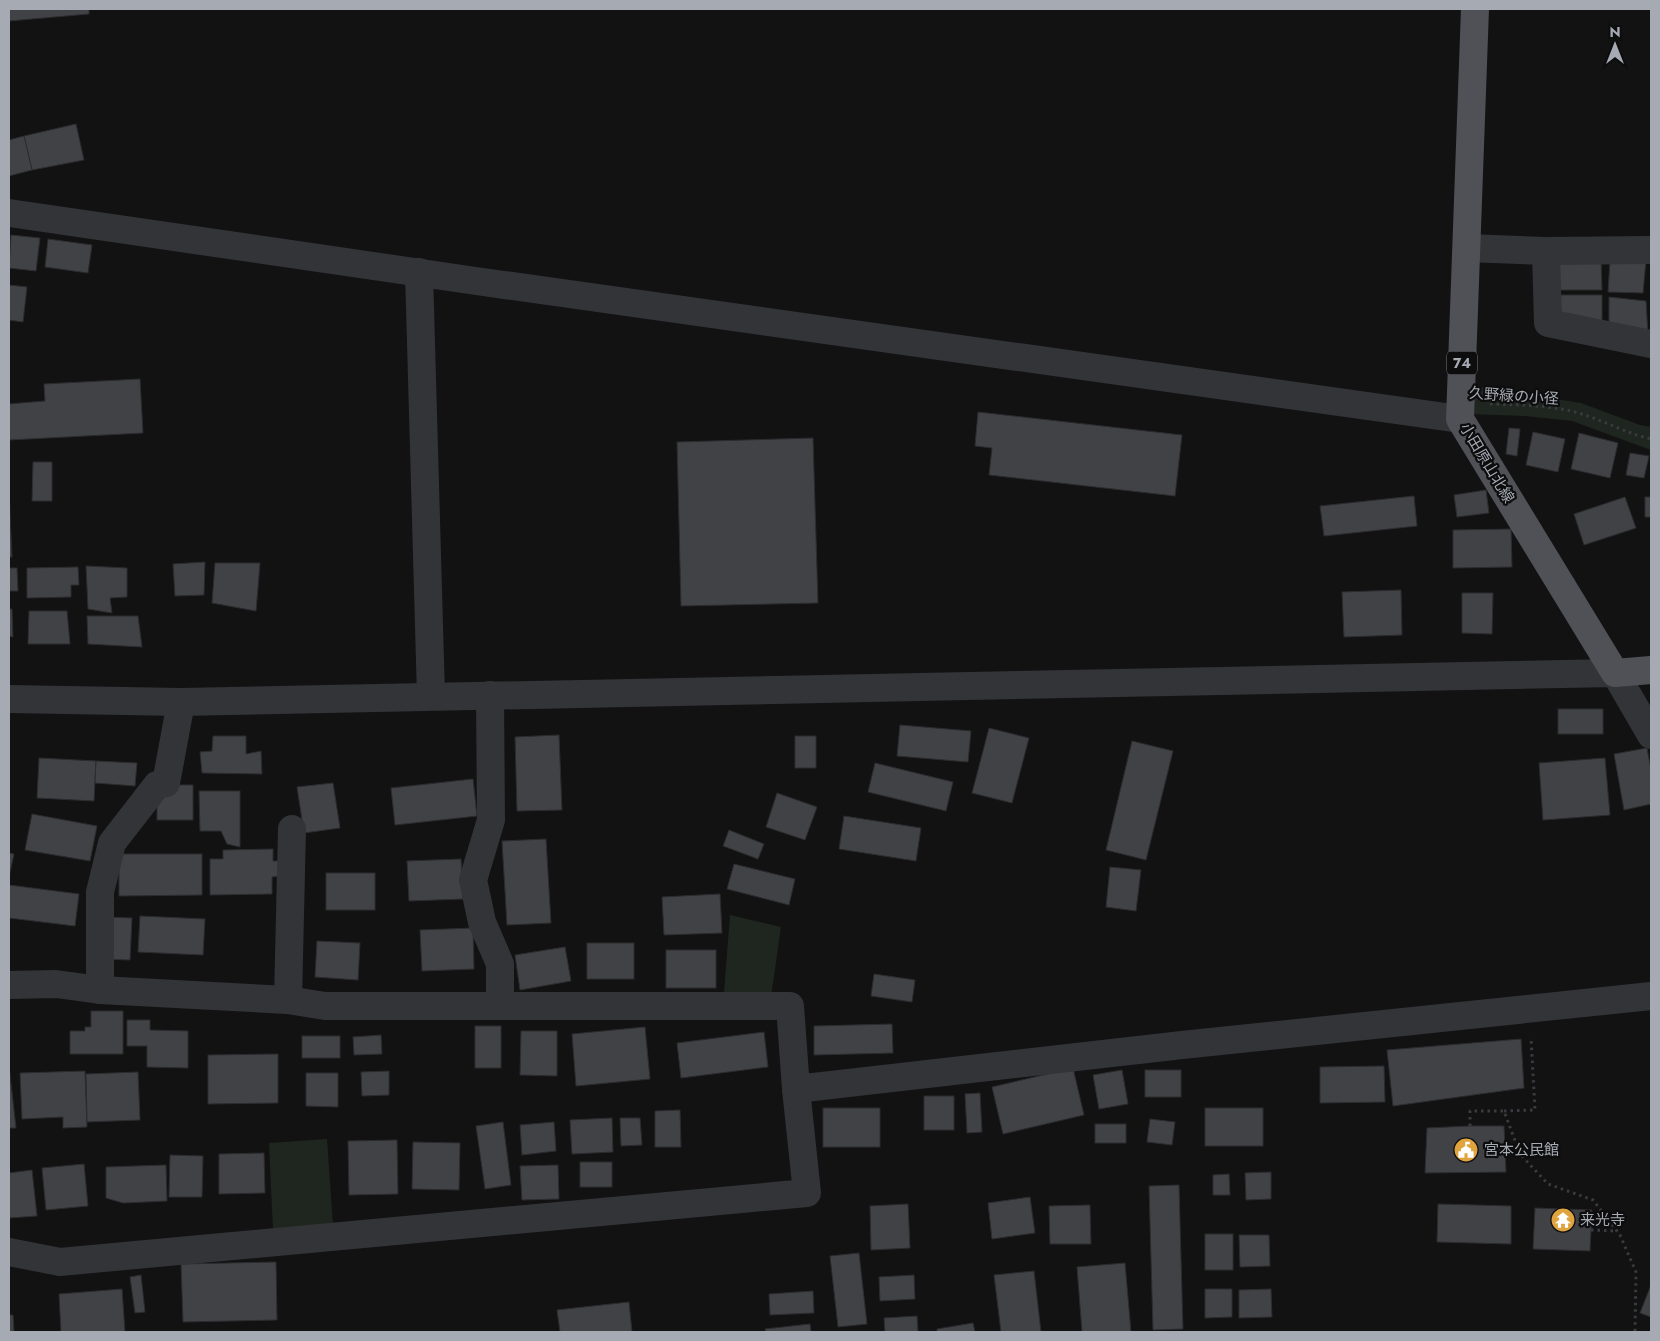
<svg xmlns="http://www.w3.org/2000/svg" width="1660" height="1341" viewBox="0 0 1660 1341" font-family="Jost,'Noto Sans JP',sans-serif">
  <rect width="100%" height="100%" fill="#121213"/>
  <g fill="#1f261f">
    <path d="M1470,385l111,18 59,22 11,2v23l-79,-29 -47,-5 -57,-2z"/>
    <path d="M730,915l51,12 -10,70 -47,-4z"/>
    <path d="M327,1139l6,87 -60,4 -4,-87z"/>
  </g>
  <g fill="#414246" stroke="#2c2c2f">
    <path d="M9,9h80v5l-80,7z"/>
    <path d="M76,124l8,36 -52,10 -8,-34z"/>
    <path d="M24,136l8,34 -23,6v-36z"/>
    <path d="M11,235l29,3 -4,33 -27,-3z"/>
    <path d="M48,239l44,6 -4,28 -43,-6z"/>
    <path d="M1556,259h45l1,31h-44z"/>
    <path d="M1610,260h36l-3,33 -35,-1z"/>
    <path d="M9,285l18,2 -4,35 -14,-2z"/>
    <path d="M1558,295h44v30l-42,-7z"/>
    <path d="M1609,297l37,4 2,34 -39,-8z"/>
    <path d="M140,379l3,54 -134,7v-36l36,-3 -1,-17z"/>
    <path d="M978,412l204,23 -7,61 -186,-21 3,-27 -17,-2z"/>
    <path d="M1509,428l11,1 -3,27 -11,-2z"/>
    <path d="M1533,432l32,7 -7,33 -32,-7z"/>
    <path d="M1579,433l39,10 -8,35 -39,-9z"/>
    <path d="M813,438l5,165 -137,3 -4,-164z"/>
    <path d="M1630,453l19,3 -5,22 -18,-3z"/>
    <path d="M33,462h19v39h-20z"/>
    <path d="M9,490l3,67h-3z"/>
    <path d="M1486,490l3,23 -32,4 -3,-22z"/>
    <path d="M1414,496l3,30 -93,10 -4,-30z"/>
    <path d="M1625,497l11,31 -52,17 -10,-31z"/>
    <rect x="1645" y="497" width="6" height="20"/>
    <path d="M1511,529l1,38 -59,1v-38z"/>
    <path d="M205,562l-1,33 -29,1 -2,-32z"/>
    <path d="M215,563h45l-4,48 -44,-8z"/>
    <path d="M86,566l41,2v29l-17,1 2,15 -24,-4z"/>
    <path d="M78,567l1,18h-8v12l-44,1v-30z"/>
    <path d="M9,568h8l1,23h-9z"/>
    <path d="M1401,590l1,45 -58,2 -2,-45z"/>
    <path d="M1462,593h31l-1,41 -30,-1z"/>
    <path d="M9,609h3l1,28 -4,-1z"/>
    <path d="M29,611h38l3,33h-42z"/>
    <path d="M87,616h51l4,31 -54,-3z"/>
    <rect x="1558" y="709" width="45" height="25"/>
    <path d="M900,725l71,6 -3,31 -71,-6z"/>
    <path d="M989,728l40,10 -17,65 -40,-10z"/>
    <path d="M559,735l3,75 -45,1 -2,-74z"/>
    <path d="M213,736h33v18l15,-3 1,23 -60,-1 -2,-21 12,-1z"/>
    <rect x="795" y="736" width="21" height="32"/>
    <path d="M1132,741l41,10 -27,109 -40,-10z"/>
    <path d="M1647,748l4,22v34l-27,6 -10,-56z"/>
    <path d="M39,758l57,3 -2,40 -57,-3z"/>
    <path d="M1605,758l5,57 -67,5 -4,-57z"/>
    <path d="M96,761l41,2 -2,23 -40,-3z"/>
    <path d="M875,763l78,19 -7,29 -78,-19z"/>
    <path d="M473,779l4,37 -82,9 -4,-37z"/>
    <path d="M333,783l7,45 -36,5 -7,-46z"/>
    <rect x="157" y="785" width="36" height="35"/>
    <path d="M199,791h41v56l-13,-3 -6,-13h-21z"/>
    <path d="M777,793l40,14 -12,33 -39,-13z"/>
    <path d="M32,814l65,12 -7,35 -65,-11z"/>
    <path d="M844,816l77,12 -5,33 -77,-12z"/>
    <path d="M729,830l35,14 -6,15 -35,-13z"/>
    <path d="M546,839l5,84 -44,2 -5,-84z"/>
    <path d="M273,849v12h7v15l-8,1v17l-62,1v-36h13v-9z"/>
    <path d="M9,853l5,1 -5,23z"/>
    <path d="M119,854h83v41l-83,1z"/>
    <path d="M461,859l2,40 -54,2 -2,-40z"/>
    <path d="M734,864l61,15 -6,26 -62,-16z"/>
    <path d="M1110,867l31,3 -5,41 -30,-4z"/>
    <rect x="326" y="873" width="49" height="37"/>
    <path d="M9,885l70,9 -4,32 -66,-8z"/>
    <path d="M720,894l2,39 -58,2 -2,-38z"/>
    <path d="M140,916l65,3 -2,36 -65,-3z"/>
    <path d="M102,917l30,1 -2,42 -30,-1z"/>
    <path d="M473,928l1,41 -52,2 -2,-41z"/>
    <path d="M317,941l43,2 -2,37 -43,-3z"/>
    <rect x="587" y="943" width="47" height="36"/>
    <path d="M565,947l6,34 -51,9 -5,-35z"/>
    <rect x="666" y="950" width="50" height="38"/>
    <path d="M874,974l41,6 -3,22 -41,-6z"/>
    <path d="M91,1011h32v43h-53v-23h15v-4h6z"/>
    <path d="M127,1020h23v10l38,1v37l-41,-1v-21h-20z"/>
    <path d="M892,1024l1,29 -79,2v-29z"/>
    <rect x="475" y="1026" width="26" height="42"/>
    <path d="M645,1027l5,52 -74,7 -4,-52z"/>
    <path d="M521,1031h36v45l-37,-1z"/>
    <path d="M764,1032l4,35 -87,11 -4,-35z"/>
    <path d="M381,1035l1,19 -28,1 -1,-18z"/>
    <rect x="302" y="1036" width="38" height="22"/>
    <path d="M1521,1039l3,49 -131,18 -6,-56z"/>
    <path d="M278,1054v49l-70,1v-49z"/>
    <path d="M9,1066l7,62h-7z"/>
    <path d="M1384,1066l1,36 -65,1v-36z"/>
    <path d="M1073,1068l11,47 -81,19 -11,-47z"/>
    <path d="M1122,1070l6,34 -29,5 -6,-34z"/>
    <rect x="1145" y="1070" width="36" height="27"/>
    <path d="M85,1071l2,56 -24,1v-11l-41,2 -2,-46z"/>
    <path d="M389,1071v24l-27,1 -1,-24z"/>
    <path d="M138,1072l2,48 -53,2 -1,-48z"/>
    <path d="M306,1073h32v34l-32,-1z"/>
    <path d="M980,1093l2,39 -15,1 -2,-39z"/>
    <rect x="924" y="1096" width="30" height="34"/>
    <rect x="823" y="1108" width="57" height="39"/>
    <rect x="1205" y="1108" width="58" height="38"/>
    <path d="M680,1110l1,37h-26v-36z"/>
    <path d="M612,1118l1,34 -41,2 -2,-34z"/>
    <path d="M620,1118h20l2,27 -21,1z"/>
    <path d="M1150,1119l25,3 -3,23 -25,-3z"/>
    <path d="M503,1122l8,63 -26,4 -9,-63z"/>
    <path d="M554,1122l2,29 -34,4 -2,-30z"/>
    <rect x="1095" y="1124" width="31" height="19"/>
    <path d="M1470,1126h34l2,46 -81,1 2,-45z"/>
    <path d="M397,1140l1,54 -49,1 -1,-54z"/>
    <path d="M413,1142l47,1 -1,47 -47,-1z"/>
    <path d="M264,1153l1,40 -46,1v-40z"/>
    <path d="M170,1155l33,1 -1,41h-33z"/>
    <rect x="580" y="1162" width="32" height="25"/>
    <path d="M84,1164l4,42 -42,4 -4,-42z"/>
    <path d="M166,1165l1,36 -44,2 -17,-5v-31z"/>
    <path d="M558,1165l1,34 -37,1 -2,-34z"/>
    <path d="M32,1170l5,46 -28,2v-45z"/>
    <path d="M1271,1172v27l-25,1 -1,-27z"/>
    <path d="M1229,1174l1,21h-17v-20z"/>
    <path d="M1179,1185l4,144 -30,1 -4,-144z"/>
    <path d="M1030,1197l5,36 -43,6 -4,-36z"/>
    <path d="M908,1204l2,44 -39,2 -1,-44z"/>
    <path d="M1438,1204l73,2v38l-74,-2z"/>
    <path d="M1090,1205l1,39h-41l-1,-38z"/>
    <path d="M1535,1208l57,2 -2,41 -57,-2z"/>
    <rect x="1205" y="1234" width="28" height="36"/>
    <path d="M1239,1235h30l1,31 -30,1z"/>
    <path d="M859,1253l8,71 -29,3 -8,-71z"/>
    <path d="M276,1262l1,58 -94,2 -2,-58z"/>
    <path d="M1125,1263l6,69h-49l-5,-65z"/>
    <path d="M1034,1271l7,61h-40l-7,-57z"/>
    <path d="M141,1275l4,37 -10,1 -5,-36z"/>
    <path d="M914,1275l1,24 -35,2 -1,-24z"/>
    <path d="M1651,1285v32l-11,-4z"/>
    <path d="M122,1289l3,43h-64l-2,-38z"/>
    <path d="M1205,1289h27v28l-27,1z"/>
    <path d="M1271,1289l1,28 -33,1v-28z"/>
    <path d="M813,1291l1,22 -44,2 -1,-21z"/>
    <path d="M629,1302l3,30h-72l-3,-22z"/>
    <path d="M9,1315h4l1,17h-5z"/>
    <path d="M917,1316l1,16h-33l-1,-14z"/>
    <path d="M973,1323l2,9h-38v-3z"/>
    <path d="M810,1324l1,8h-45l-1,-3z"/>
  </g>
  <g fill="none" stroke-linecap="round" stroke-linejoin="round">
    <g stroke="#3a3b3f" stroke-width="3" stroke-dasharray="2.5 4" stroke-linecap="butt">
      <path d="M1490,404c29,1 57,1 85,8 26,7 50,21 76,27"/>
      <path d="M1504,1111l31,-1 -4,-73"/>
      <path d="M1470,1126v-15h34l16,43 28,30 45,16 27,35 16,37 -1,60"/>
      <path d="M1591,1230l25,1"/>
    </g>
    <g stroke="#333438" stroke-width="28">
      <path d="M9,213l467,68 984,138"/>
      <path d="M1467,248l79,3 105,-1"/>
      <path d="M1546,251l2,72 103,21"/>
      <path d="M419,272l12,424"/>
      <path d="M490,695l1,125 -18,60 9,42 18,42v42"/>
      <path d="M9,699l172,3 1434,-29 36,62"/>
      <path d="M9,985l47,-1 44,6 188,10 37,6h465l6,83 11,104 -747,69 -51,-10"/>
      <path d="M100,990v-98l12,-49 45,-58 9,-2 15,-81"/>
      <path d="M288,1000l4,-171"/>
      <path d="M796,1089l386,-44 469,-49"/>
    </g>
    <path stroke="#505157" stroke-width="28" d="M1475,9l-15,410 155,254 36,-3"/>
  </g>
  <defs>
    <symbol id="civic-disc" viewBox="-11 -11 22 22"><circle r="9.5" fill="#dfa43e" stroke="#0d0d0e"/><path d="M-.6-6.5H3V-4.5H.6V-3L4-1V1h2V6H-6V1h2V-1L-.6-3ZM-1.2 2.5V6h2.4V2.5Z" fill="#fff"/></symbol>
    <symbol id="temple-disc" viewBox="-11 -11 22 22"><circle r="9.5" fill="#dfa43e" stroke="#0d0d0e"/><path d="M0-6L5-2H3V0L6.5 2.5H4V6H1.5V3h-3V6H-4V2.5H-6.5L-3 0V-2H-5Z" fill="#fff"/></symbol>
  </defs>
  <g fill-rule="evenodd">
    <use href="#civic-disc" x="1452" y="1136" width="28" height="28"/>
    <use href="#temple-disc" x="1549" y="1206" width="28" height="28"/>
  </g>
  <g text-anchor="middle" stroke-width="4.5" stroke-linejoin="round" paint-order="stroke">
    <rect fill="#0d0d0e" stroke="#777b82" stroke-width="1" x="1447" y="351.5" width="30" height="23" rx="4"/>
    <g font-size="14" font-weight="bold" fill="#a5aab3">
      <text x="1462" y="368">74</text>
    </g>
    <g font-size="15" fill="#a5aab3" stroke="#0d0d0e">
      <text transform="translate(1514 396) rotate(4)" y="5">久野緑の小径</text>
      <text transform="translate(1487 463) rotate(59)" y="5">小田原山北線</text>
    </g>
    <g font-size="15" fill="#a5aab3" stroke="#0d0d0e" text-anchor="start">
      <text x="1484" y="1155">宮本公民館</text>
      <text x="1580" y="1225">来光寺</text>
    </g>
  </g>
  <rect width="1660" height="1341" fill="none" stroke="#a5aab3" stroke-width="20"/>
  <g transform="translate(1615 45)" stroke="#0d0d0e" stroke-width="4" paint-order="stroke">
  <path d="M0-4L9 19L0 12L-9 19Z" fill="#a5aab3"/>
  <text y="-8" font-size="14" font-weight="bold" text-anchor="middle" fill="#a5aab3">N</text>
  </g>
</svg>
